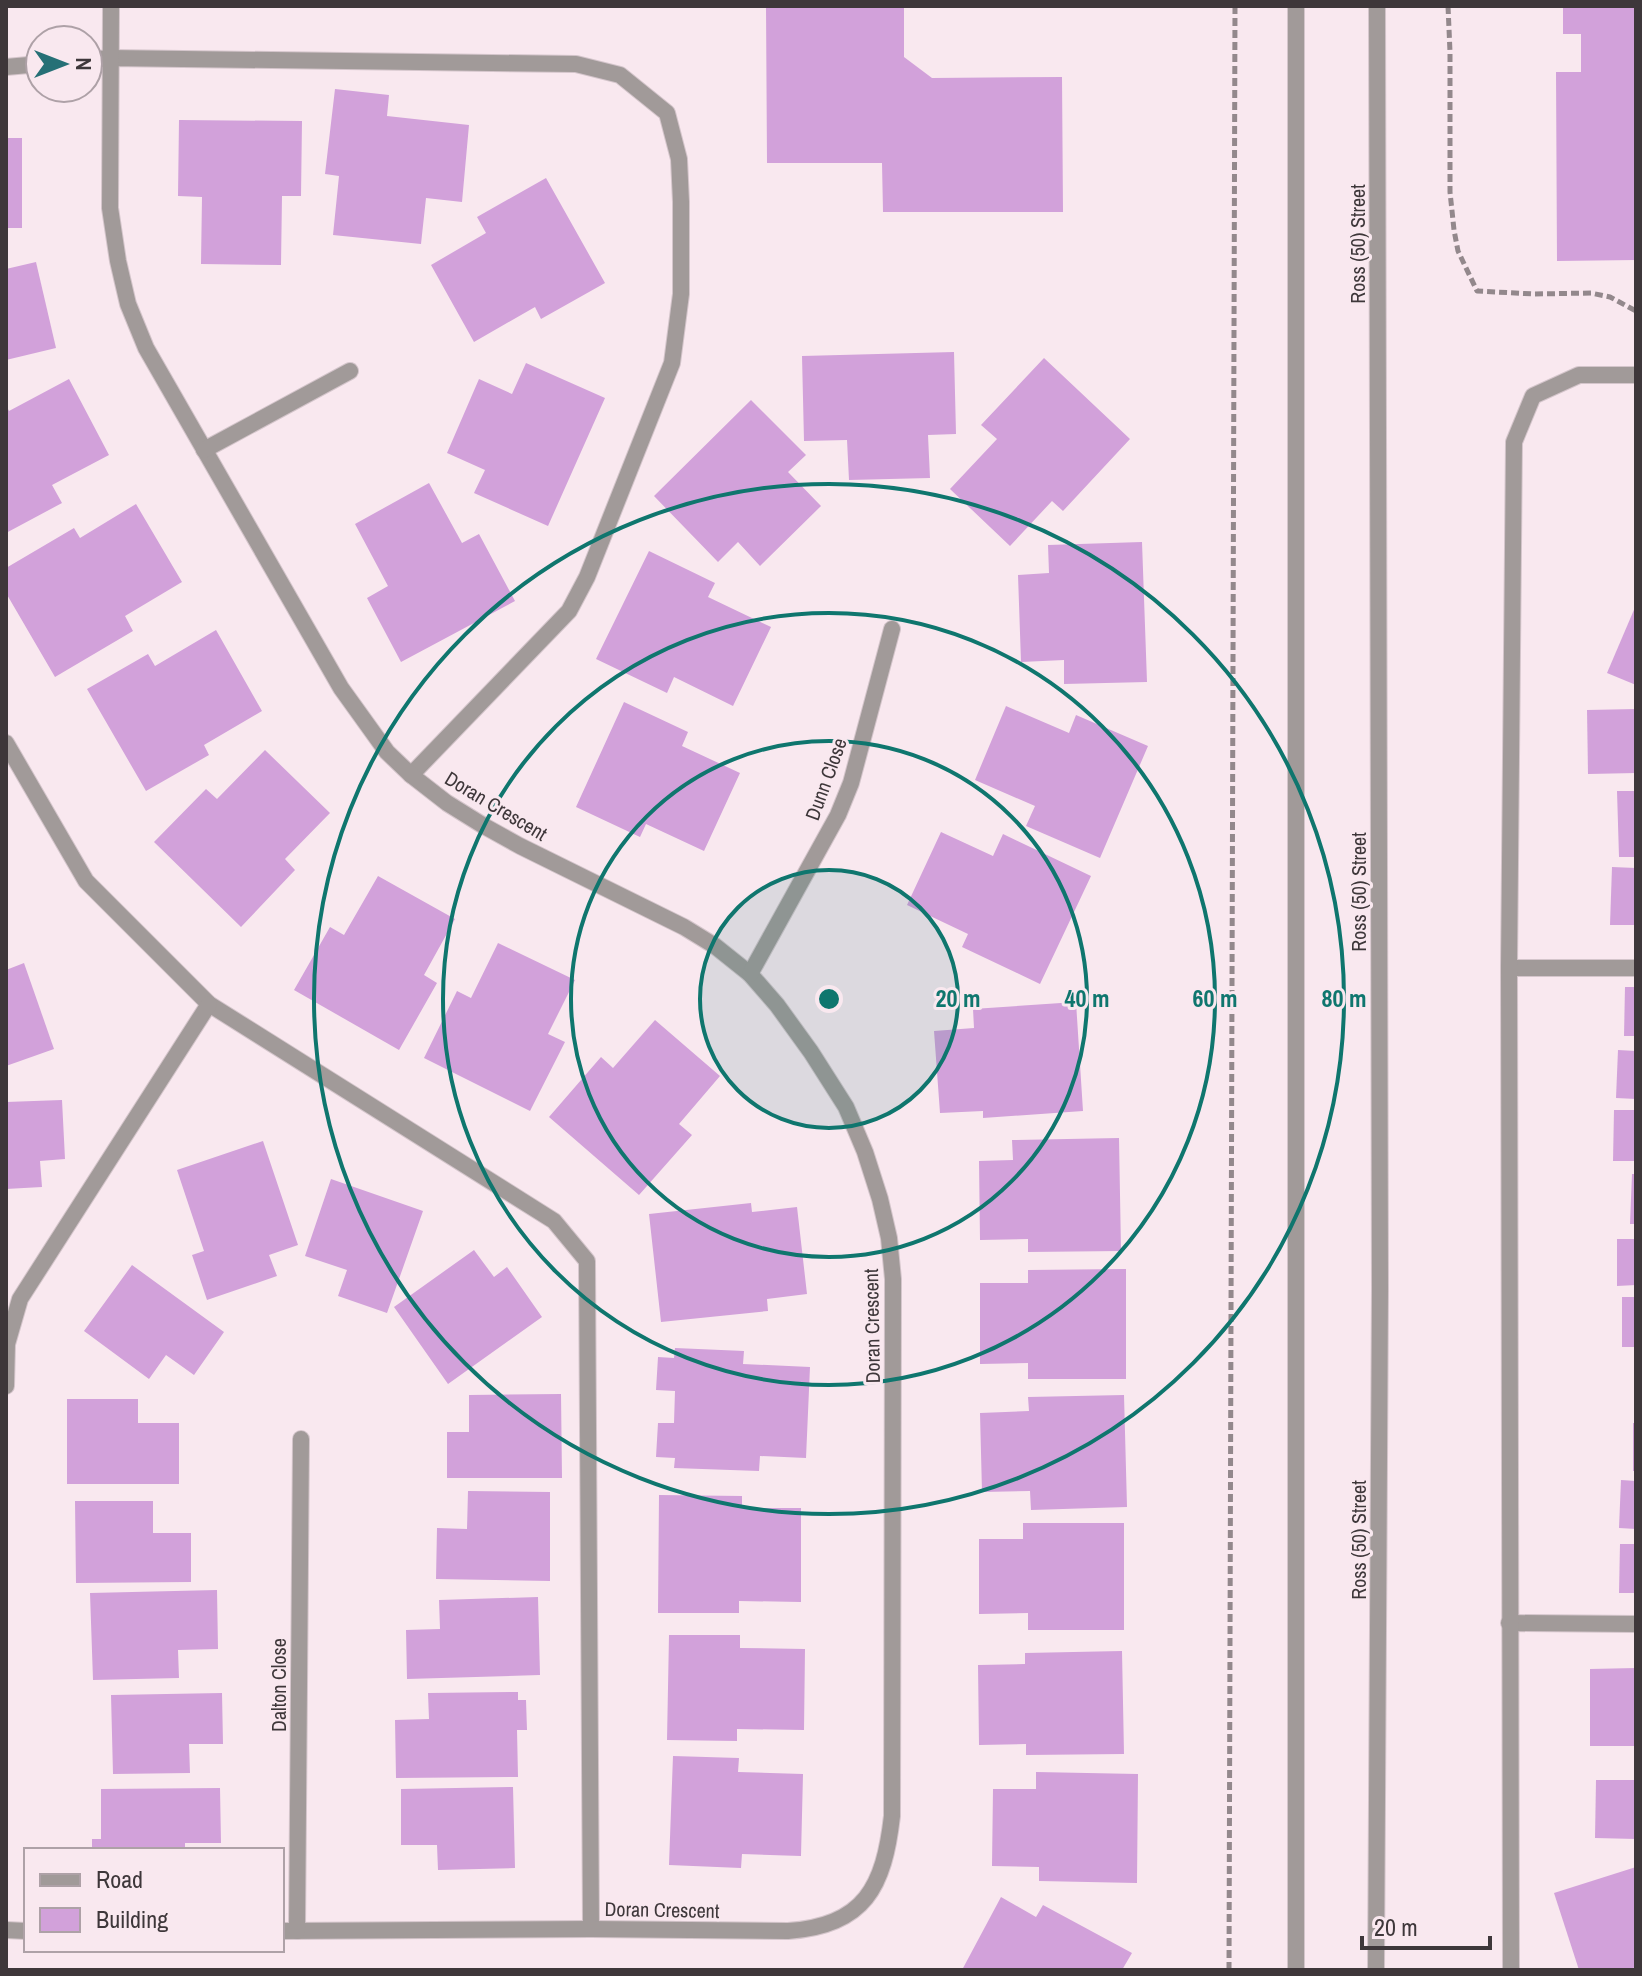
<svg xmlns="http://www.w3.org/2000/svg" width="1642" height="1976" viewBox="0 0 1642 1976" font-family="'Archivo Narrow',sans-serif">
  <rect width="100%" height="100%" fill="#f9e8ef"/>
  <g fill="#d2a1da">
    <path d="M766,6h138v51l28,21 130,-1 1,135h-180l-1,-49h-115z"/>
    <path d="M1563,6h73v254l-79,1 -1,-189h25v-38h-18z"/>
    <path d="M335,89l54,6 -2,21 82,9 -7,77 -36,-4 -5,46 -88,-9 6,-59 -14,-2z"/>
    <path d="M179,120l123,1 -1,75h-19l-1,69 -80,-1 1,-67 -24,-1z"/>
    <rect x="6" y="138" width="16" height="90"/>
    <path d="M546,178l59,105 -64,36 -6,-12 -61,35 -43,-77 55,-32 -9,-16z"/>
    <path d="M36,262l20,86 -50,12v-91z"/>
    <path d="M954,352l2,82 -28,1 2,43 -81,2 -2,-40 -43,1 -2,-85z"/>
    <path d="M1044,358l86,81 -67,72 -11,-10 -42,45 -60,-57 47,-50 -16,-14z"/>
    <path d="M526,363l79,35 -57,128 -74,-33 11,-23 -38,-17 32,-74 33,15z"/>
    <path d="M69,379l40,76 -57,30 10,18 -56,30v-128l3,6z"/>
    <path d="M751,400l55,55 -18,17 33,34 -61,60 -22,-24 -20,20 -64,-66z"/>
    <path d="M429,483l33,60 17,-9 36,67 -114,61 -34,-64 21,-12 -33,-62z"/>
    <path d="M136,504l46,78 -57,34 8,15 -78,46 -49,-84v-25l68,-40 6,10z"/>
    <path d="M1142,542l5,140 -83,2v-24l-43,2 -3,-87 31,-2 -1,-28z"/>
    <path d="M649,551l66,32 -7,14 63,30 -38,79 -59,-29 -7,16 -71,-34z"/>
    <path d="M1636,605v80l-29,-12z"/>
    <path d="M216,630l46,81 -58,34 5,10 -63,36 -59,-102 61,-35 7,12z"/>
    <path d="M624,702l64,30 -6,14 58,27 -36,78 -58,-27 -6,13 -64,-30z"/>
    <path d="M1006,706l63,27 7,-18 72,31 -48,112 -74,-32 9,-20 -60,-26z"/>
    <path d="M1636,709v64l-48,1 -1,-64z"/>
    <path d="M265,750l65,63 -45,46 10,11 -54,57 -87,-85 52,-53 11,10z"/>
    <path d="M1617,791h19v66h-17z"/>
    <path d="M941,832l52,24 10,-22 88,42 -51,108 -78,-37 6,-13 -61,-29z"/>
    <path d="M1612,867l24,1v57h-26z"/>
    <path d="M378,876l77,43 -31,56 13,8 -38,67 -105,-60 36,-63 14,8z"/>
    <path d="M498,943l77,37 -27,54 17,8 -35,69 -106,-53 33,-67 14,7z"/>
    <path d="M24,963l30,86 -48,17v-96z"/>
    <path d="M1625,987h11v49h-12z"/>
    <path d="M1076,1002l7,109 -100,7v-7l-43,2 -6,-82 40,-3 -1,-19z"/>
    <path d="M655,1020l65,56 -41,48 13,11 -53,60 -90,-78 52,-60 12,11z"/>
    <path d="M1618,1050l18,1v48l-20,-1z"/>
    <path d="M62,1100l3,59 -25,2 2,26 -36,2v-87z"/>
    <path d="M1614,1110h22v51h-23z"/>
    <path d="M1119,1138l2,113 -93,1v-13l-48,1 -1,-79 34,-1 -1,-20z"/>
    <path d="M263,1141l35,104 -29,10 8,21 -70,24 -15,-45 12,-4 -27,-81z"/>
    <path d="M1632,1174h4v50h-6z"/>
    <path d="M331,1179l92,32 -36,102 -49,-17 9,-26 -42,-14z"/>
    <path d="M751,1203l1,9 45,-5 10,87 -40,5 1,12 -107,11 -12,-108z"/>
    <path d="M1617,1239h19v46l-19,1z"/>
    <path d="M474,1250l20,27 13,-10 35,50 -94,67 -54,-77z"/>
    <path d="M132,1265l92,67 -30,43 -28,-20 -17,24 -65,-48z"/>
    <path d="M1126,1269v110h-98v-16l-48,1v-81h48v-13z"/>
    <rect x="1622" y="1297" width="14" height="50"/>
    <path d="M675,1348l69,3 -1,13 67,3 -4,91 -46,-2 -1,15 -85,-3 1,-10 -19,-1 2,-34h16l1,-32 -19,-1 2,-33 16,1z"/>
    <path d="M561,1394l1,84h-115v-46h22v-37z"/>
    <path d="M1124,1395l3,112 -96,3 -1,-19 -48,1 -2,-79 49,-2 -1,-14z"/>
    <path d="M67,1399h71v24h41v61h-112z"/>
    <rect x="1633" y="1423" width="3" height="48"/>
    <path d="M1621,1480l15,1v48l-17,-1z"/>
    <path d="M468,1491l82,1v89l-114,-2 1,-51 30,1z"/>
    <path d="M659,1495l83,1v12h59v94l-62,-1v12h-81z"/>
    <path d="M75,1501h78v32h38v49l-115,1z"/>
    <path d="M1023,1523h101v107h-96v-17l-49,1v-75h44z"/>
    <path d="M1620,1544h16v49h-17z"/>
    <path d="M217,1590l1,59 -40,1 1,28 -86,2 -3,-87z"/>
    <path d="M538,1597l2,78 -133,4 -1,-49 34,-1 -1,-29z"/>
    <path d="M669,1635h71v13l65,1 -1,81 -67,-1v12l-70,-1z"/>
    <path d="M1122,1651l2,103 -98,1v-11l-47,1 -1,-80 47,-1v-11z"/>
    <path d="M1636,1668v78h-46v-77z"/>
    <path d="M518,1692v8h8l1,30h-10l1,47 -122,1 -1,-58 34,-1 -1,-26z"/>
    <path d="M222,1693l1,51h-34l1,29 -77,1 -2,-79z"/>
    <path d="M673,1756l66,2 -1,14 65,2 -2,82 -59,-2 -1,14 -72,-3z"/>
    <path d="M1036,1772l102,2 -1,109 -98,-2v-14l-47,-1 1,-77h43z"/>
    <path d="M1596,1780h40v59l-41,-1z"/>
    <path d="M513,1787l2,81 -77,2 -1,-25h-36v-56z"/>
    <path d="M220,1788l1,55h-36v7h-93v-11h9v-50z"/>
    <path d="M1636,1867v100l-9,3h-48l-25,-77z"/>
    <path d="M1001,1897l35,20 7,-12 89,48 -10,17h-160z"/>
  </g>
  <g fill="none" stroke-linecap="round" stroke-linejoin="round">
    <defs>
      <g id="service">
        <path d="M88,60l22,-2 466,6 44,11 47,38 12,46 2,43v92l-9,69 -85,214 -18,34 -158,164"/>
        <path d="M6,67l34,-3"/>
        <path d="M6,743l80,138 123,123 345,217 33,40 4,668"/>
        <path d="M1509,968h127"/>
        <path d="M6,1386l1,-42 13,-45 189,-295"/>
        <path d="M1509,1623l127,1"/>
        <path d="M1511,1970l-2,-1002 5,-526 19,-46 46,-21h57"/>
      </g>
      <g id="minor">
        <path d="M111,6l-1,202 8,53 10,43 18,44 195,340 46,64 24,23 36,28 37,23 36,20 164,81 31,19 35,28 27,31 34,47 35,55 19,45 15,47 9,39 4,41 -1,537c-8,70 -27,110 -104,115l-197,-2 -309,2"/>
        <path d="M204,450l146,-79"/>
        <path d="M750,974l88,-159 13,-32 41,-154"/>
        <path d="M6,1930l20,1"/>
        <path d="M297,1931l4,-492"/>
      </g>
      <g id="tertiary">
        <path d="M1296,6v1964"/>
        <path d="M1376,1970l4,-681 -3,-1283"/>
      </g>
    </defs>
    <use href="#service" stroke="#d4c5cb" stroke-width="18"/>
    <use href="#minor" stroke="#d4c5cb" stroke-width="18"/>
    <use href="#tertiary" stroke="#d4c5cb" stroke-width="18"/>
    <g stroke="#93888c" stroke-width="5" stroke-dasharray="8 4" stroke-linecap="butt">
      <path d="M1448,6l2,46v140l4,38 4,21 19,40 58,3 56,-1 19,4 26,14"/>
      <path d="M1229,1970l6,-1964"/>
    </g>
    <use href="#service" stroke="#a19a99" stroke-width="16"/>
    <use href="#minor" stroke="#a19a99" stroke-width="16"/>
    <use href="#tertiary" stroke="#a19a99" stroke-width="16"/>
  </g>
  <circle cx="829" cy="999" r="129" fill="#0f766e" fill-opacity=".12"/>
  <g fill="none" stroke="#0f766e" stroke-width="4">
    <circle cx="829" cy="999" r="129"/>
    <circle cx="829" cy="999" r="258"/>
    <circle cx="829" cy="999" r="386"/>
    <circle cx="829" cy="999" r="515"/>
  </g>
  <g text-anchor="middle" stroke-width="6" stroke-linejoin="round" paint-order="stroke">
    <g font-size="20" fill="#3e373a" stroke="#f9e8ef">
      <text transform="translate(1358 244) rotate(-90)" y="7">Ross (50) Street</text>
      <text transform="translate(826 779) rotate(-70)" y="7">Dunn Close</text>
      <text transform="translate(496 806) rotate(31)" y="7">Doran Crescent</text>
      <text transform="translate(1359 892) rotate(-90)" y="7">Ross (50) Street</text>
      <text transform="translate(872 1326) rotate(-91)" y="7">Doran Crescent</text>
      <text transform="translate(1359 1540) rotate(-90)" y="7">Ross (50) Street</text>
      <text transform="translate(279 1685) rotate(-90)" y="7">Dalton Close</text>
      <text transform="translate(662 1910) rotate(1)" y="7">Doran Crescent</text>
    </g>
  </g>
  <circle cx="829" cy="999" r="12" fill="#0f766e" stroke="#f9e8ef" stroke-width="4"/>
  <g font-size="24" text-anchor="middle" font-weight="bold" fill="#0f766e" stroke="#f9e8ef" stroke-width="6" stroke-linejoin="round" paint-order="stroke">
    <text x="958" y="1007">20 m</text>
    <text x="1087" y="1007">40 m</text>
    <text x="1215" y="1007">60 m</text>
    <text x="1344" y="1007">80 m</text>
  </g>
  <rect width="1642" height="1976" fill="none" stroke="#3e373a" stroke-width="16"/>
  <rect x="24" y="1848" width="260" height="104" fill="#f9e8ef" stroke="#aea1a7" stroke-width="2"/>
  <rect x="40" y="1874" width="40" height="12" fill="#a19a99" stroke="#aea1a7" stroke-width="2"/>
  <text x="96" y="1888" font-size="24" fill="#3e373a">Road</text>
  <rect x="40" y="1908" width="40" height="24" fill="#d2a1da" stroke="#aea1a7" stroke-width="2"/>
  <text x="96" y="1928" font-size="24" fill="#3e373a">Building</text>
  <g transform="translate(64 64) rotate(90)"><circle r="38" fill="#f9e8ef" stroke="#aea1a7" stroke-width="2"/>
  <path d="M0-6L14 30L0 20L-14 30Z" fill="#267076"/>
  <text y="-12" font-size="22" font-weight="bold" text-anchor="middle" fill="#3e373a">N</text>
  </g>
  <path d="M1362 1936v12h128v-12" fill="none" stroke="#3e373a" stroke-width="4"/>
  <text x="1374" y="1936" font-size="24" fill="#3e373a" stroke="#f9e8ef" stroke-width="6" paint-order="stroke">20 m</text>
</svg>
